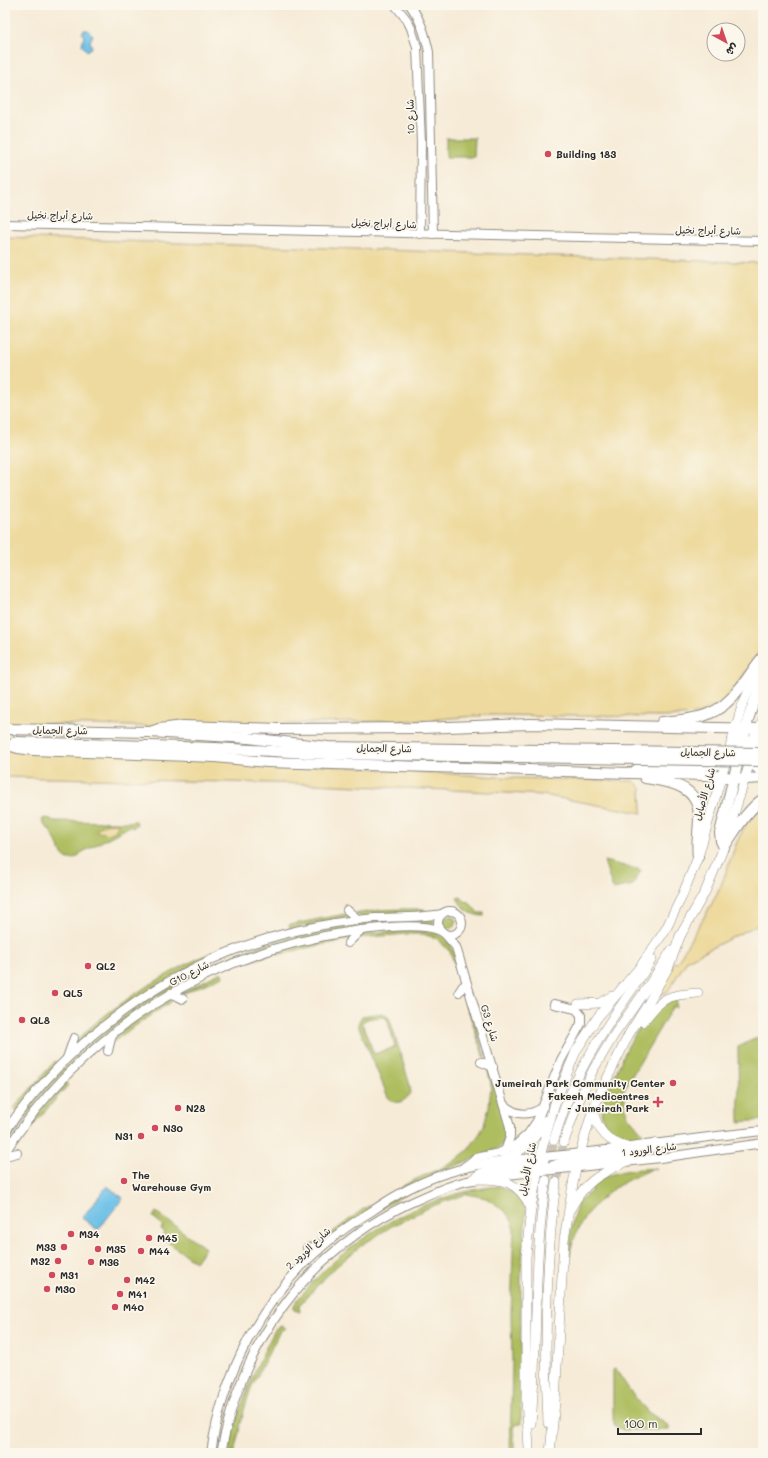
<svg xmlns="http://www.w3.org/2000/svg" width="768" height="1458" viewBox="0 0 768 1458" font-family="Mali,'Playpen Sans Arabic',sans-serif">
  <rect width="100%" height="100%" fill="#fbf7ec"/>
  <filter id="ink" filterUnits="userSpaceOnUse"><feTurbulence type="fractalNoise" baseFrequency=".025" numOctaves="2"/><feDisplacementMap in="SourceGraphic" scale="8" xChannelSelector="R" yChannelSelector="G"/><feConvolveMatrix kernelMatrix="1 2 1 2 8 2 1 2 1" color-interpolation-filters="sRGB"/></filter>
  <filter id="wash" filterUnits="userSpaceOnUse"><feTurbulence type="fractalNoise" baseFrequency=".012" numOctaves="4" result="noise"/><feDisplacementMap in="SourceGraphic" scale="16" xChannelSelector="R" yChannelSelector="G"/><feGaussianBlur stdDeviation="0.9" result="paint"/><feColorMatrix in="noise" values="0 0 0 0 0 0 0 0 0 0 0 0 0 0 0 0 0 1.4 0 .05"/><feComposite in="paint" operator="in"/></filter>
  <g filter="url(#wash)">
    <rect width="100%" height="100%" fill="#f6ebd7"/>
    <g fill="#aebd5f" stroke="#6c7445" fill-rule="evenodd">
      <path d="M446,138h29l-1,19h-28z"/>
      <path d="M44,818l7,1 2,2 77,1 2,-1h4l1,3 -4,4 -3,-2 -51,28v2c-9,6 -14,3 -19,-5v-3l-11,-19 -4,-3 -3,-6z"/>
      <path d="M604,861l37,9 -8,15 -20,4z"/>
      <path d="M461,897l3,4 5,1 9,11h6v3c-13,0 -21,-7 -27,-18z"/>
      <path d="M403,909h22l-1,4 -63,4 -7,-3 26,-4z"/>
      <path d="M346,914l5,3 -61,12 -1,-4z"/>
      <circle cx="450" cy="922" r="6"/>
      <path d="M433,918v6l-65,2 -152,42 -34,15 -25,14 -26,18 -33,26 -24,21 -36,39 -33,46c0,-3 -1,-7 0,-10 1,-3 5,-7 7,-9 11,-16 24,-31 37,-45 77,-84 175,-137 288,-156 31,-6 64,-7 96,-9z"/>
      <path d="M407,930c45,0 43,11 56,49l-1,5 -12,-32 -12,-13 -15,-5h-17l-48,4 4,-4 3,-1z"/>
      <path d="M351,934l-5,6 -36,7 -33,8 -1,-2 -28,9 -1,-1 54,-17z"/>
      <path d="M262,935l1,2 -84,35 -105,76c4,-12 15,-19 24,-27 41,-33 89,-60 139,-79l1,2z"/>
      <path d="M221,972l2,4 -36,16 -8,2z"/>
      <path d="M465,990l21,70 -3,-5 -19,-58z"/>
      <path d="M677,997l-1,11 -3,-2 -50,85 4,24 16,19 -6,4 -11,1 -8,-2 -9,-8 -5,-6 -3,-10 3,-14 24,-53 9,-15 16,-19z"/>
      <path d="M172,998l3,1 -43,29 -19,14 3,-7 41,-30z"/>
      <path d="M383,1013l6,5 2,5 18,59 2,11c-7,9 -15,14 -23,4l-30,-72 1,-4 3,-5zM383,1017h2l3,4 7,26 -21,7 -12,-31c4,-6 14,-5 21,-6z"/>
      <path d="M758,1037l3,5 2,-1v79l-24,2 -1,-75z"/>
      <path d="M55,1061l3,2 -41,48 -3,-3z"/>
      <path d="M487,1068l2,1 18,58c0,10 -2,16 -10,22l-49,20 -125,74 -6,1 45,-34 50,-29 40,-18 16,-13 12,-17 4,-8 5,-18 2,-23z"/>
      <path d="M65,1082l3,3 -36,41 -3,-2z"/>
      <path d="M657,1168c-38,12 -73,36 -85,77 -2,6 -2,13 -3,19 1,-22 1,-46 11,-65 5,-2 8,-5 12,-9l-1,-3c19,-18 42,-17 66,-19z"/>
      <path d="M499,1186l17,8 5,5 5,12 -5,64v149l-7,1v28h-4l2,-90 -1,-49 2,-64 1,-18 -1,-9 -8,-12 -11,-8 -8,-5 -19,-4 -35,12 -40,20 -30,19 -30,25 -30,32 -3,4 1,6 -6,-2v-5l4,-6c10,-11 20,-23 31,-33 47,-43 106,-73 170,-80z"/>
      <path d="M156,1212l49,36 -10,14 -34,-25 4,-5 -4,-3 2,-4 -10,-8z"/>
      <path d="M282,1326l4,2 -6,3 -29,57 -7,22 -10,43h-5c8,-45 26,-85 47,-125z"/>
      <path d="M615,1369l1,1 17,25 15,17 21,14v4h-46l-8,-4 -2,-7v-49z"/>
    </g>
    <g fill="#eeda9e" stroke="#8c8264">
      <path d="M5,237l758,26v382l-26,40 -17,19 -22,11 -34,2 -175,-2 -64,5 -250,7 -170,-4z"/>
      <path d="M5,749l170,6 339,23 120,3 7,7 1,25 -99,-18 -72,-4 -157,-7 -309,-7z"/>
      <path d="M763,807v115l-76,38 -19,31 -13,7 19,-36 3,1c12,-23 27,-44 39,-67 12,-22 16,-50 30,-71 5,-7 11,-13 17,-18z"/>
      <path d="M115,823l3,2c-3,10 -12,10 -21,6v-2l8,-5z"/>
    </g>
    <g fill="#6ac0e7" stroke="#4a7689">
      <path d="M84,30h4l5,5 -3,6 2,7 -3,1 -2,2 -5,-6 2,-9 -2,-3z"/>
      <path d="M107,1186l16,12 -25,32 -16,-12z"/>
    </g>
  </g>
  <g filter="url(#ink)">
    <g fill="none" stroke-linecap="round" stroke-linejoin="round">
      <g stroke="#cdc5b5" stroke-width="9" stroke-dasharray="9 4.5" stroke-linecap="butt">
        <path d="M546,1180l8,-40"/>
        <path d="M556,1182l8,-40"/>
      </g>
      <defs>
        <g id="tertiary">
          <path d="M395,5l12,15 4,8 6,19 4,96 -1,91"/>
          <path d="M410,5c11,15 15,29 19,47l4,182"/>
          <path d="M5,224l758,17"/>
          <path d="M347,910l12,10"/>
          <circle cx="450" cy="923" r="12"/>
          <path d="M444,933l12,14 54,180v10l-5,14"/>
          <path d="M348,943l13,-13"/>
          <path d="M459,992l4,-6 4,-2"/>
          <path d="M171,993l12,6"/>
          <path d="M108,1051l4,-17"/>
          <path d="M67,1058l7,-20"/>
          <path d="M481,1062l12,5"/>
          <path d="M504,1105c12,11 26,11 39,2"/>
          <path d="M5,1132c70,-102 182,-179 304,-204 22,-5 44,-8 66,-10 22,-1 45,0 67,-4"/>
          <path d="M5,1152c81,-123 204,-200 349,-221 23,-3 67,-9 87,0"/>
          <path d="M5,1156l12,-3"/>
          <path d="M464,1167l12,-9 23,-5 18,-9 11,-10 9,-13 24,-61 20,-36v-9l-5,-6 -22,-5"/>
          <path d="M490,1177l170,-19 103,-15"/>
          <path d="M307,1248l15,-2"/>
          <path d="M211,1453c11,-79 51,-155 112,-207 15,-13 32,-25 49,-35 23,-16 49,-30 75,-38 44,-14 88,-14 133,-20 61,-7 122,-16 183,-22"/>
          <path d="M221,1453c20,-111 87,-202 189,-250 22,-10 44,-21 69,-24"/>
        </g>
        <g id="secondary">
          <path d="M664,933l18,-37 16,-39 44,-151 8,-18 13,-22"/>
          <path d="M679,938l26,-46 19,-45 39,-128"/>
          <path d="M578,1004l22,-1 12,-7"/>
          <path d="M643,1022c19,-25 24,-27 55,-29"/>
          <path d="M593,1110c4,20 14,32 34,37"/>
          <path d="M554,1140c11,-39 28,-75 50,-109 15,-24 33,-47 48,-72"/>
          <path d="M564,1142l13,-37 16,-35 21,-35 33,-47 24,-37"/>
          <path d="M503,1160c20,-8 33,-21 43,-40"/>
          <path d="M537,1171l30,-10 74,-8 8,-3 7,-7"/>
          <path d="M473,1179l7,-5 8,-3 56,-8"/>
          <path d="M473,1179c29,0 44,0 58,29"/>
          <path d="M571,1208c13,-25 28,-34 53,-45"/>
          <path d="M548,1423c-4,-80 -2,-161 8,-241"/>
          <path d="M531,1424c7,-82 2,-163 15,-244"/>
          <path d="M529,1448l-3,-49v-142l5,-49 11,-59 13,-46 21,-52 21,-33 43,-51 26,-38"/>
          <path d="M550,1453l5,-51 9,-162 10,-62 4,-18 15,-51 11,-24 25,-51 20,-32 20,-36 12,-32"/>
        </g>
        <g id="primary">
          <path d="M763,682c-8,17 -23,50 -18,69 3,9 10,16 18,21"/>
          <path d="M662,722c33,-3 56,-4 77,-33 9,-10 15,-22 24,-32"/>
          <path d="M5,729l145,3 98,6 80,9 64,1"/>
          <path d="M735,729l3,18 -1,18 -17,68 1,8 3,6c12,-17 22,-36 39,-48"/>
          <path d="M150,732l9,-3 25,-3 95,3 143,-1 108,-4 233,5"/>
          <path d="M15,742l200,6 113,6 64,1"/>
          <path d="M5,744l13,4 16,2 181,7 52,5 363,11 75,2 40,4 18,-1"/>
          <path d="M737,756c10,-7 16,-16 23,-27"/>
          <path d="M636,770l8,-4h7l58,-1 10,-1"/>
          <path d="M645,778c24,4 54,7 54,39 0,13 -3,27 -1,40"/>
        </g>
      </defs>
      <use href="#tertiary" stroke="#908b81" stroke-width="10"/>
      <use href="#secondary" stroke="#908b81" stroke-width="10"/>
      <use href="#primary" stroke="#908b81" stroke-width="12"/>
      <use href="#tertiary" stroke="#fff" stroke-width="8"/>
      <use href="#secondary" stroke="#fff" stroke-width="9"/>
      <use href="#primary" stroke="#fff" stroke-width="10"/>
      <defs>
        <g id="primary-bridge">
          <path d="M392,748l371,5"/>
          <path d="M392,755l371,6"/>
        </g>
      </defs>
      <use href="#primary-bridge" stroke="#908b81" stroke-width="12" stroke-linecap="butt"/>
      <use href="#primary-bridge" stroke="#fff" stroke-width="10"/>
    </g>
  </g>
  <g fill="#d1495b" stroke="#fbf7ec" stroke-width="1.5">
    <circle cx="548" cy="154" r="4"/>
    <circle cx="88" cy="966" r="4"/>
    <circle cx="55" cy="993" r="4"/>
    <circle cx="22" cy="1020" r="4"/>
    <circle cx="673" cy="1083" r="4"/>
    <path d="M656 1096h4v4h4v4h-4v4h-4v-4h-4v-4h4z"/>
    <circle cx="178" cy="1108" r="4"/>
    <circle cx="155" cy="1128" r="4"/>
    <circle cx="141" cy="1136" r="4"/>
    <circle cx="124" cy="1181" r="4"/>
    <circle cx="71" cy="1234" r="4"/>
    <circle cx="149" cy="1238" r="4"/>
    <circle cx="64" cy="1247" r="4"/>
    <circle cx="98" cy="1249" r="4"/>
    <circle cx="141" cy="1251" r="4"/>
    <circle cx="58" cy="1261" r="4"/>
    <circle cx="91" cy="1262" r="4"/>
    <circle cx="52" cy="1275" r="4"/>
    <circle cx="127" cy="1280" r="4"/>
    <circle cx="47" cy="1289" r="4"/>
    <circle cx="120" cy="1294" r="4"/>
    <circle cx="115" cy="1307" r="4"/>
  </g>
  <g text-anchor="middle" stroke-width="3.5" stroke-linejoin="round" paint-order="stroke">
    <g font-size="10" fill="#2b2b2b" stroke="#fbf7ec">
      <text transform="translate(410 117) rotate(-92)" y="4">شارع 10</text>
      <text transform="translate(60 215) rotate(1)" y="4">شارع أبراج نخيل</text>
      <text transform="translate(384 223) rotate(2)" y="4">شارع أبراج نخيل</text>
      <text transform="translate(708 230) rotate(1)" y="4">شارع أبراج نخيل</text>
      <text transform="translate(60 730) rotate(1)" y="4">شارع الجمايل</text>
      <text transform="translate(384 748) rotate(1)" y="4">شارع الجمايل</text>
      <text transform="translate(708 752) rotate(1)" y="4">شارع الجمايل</text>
      <text transform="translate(704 794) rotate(-74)" y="4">شارع الأصايل</text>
      <text transform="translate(189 973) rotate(-27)" y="4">G10 شارع</text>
      <text transform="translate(490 1023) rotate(73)" y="4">G3 شارع</text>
      <text transform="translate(649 1149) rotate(-7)" y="4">شارع الورود 1</text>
      <text transform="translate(527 1169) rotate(-79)" y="4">شارع الأصايل</text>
      <text transform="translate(308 1248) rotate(-43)" y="4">شارع الورود 2</text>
    </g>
    <g font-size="10" font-weight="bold" fill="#2b2b2b" stroke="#fbf7ec" text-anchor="start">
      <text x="556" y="158">Building 183</text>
      <text x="96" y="970">QL2</text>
      <text x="63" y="997">QL5</text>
      <text x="30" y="1024">QL8</text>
      <text x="665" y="1087" text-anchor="end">Jumeirah Park Community Center</text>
      <text x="649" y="1100" text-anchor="end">Fakeeh Medicentres<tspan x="649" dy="12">- Jumeirah Park</tspan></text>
      <text x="186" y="1112">N28</text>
      <text x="163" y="1132">N30</text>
      <text x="133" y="1140" text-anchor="end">N31</text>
      <text x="132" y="1179">The<tspan x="132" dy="12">Warehouse Gym</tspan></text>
      <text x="79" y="1238">M34</text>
      <text x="157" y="1242">M45</text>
      <text x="56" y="1251" text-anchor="end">M33</text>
      <text x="106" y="1253">M35</text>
      <text x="149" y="1255">M44</text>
      <text x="50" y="1265" text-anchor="end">M32</text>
      <text x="99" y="1266">M36</text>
      <text x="60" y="1279">M31</text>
      <text x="135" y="1284">M42</text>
      <text x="55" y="1293">M30</text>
      <text x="128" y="1298">M41</text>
      <text x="123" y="1311">M40</text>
    </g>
  </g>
  <rect width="768" height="1458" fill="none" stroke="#fbf7ec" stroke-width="20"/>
  <g transform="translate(726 42) rotate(140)"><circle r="19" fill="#fbf7ec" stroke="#a8a59f"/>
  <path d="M0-3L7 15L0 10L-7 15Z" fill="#d1495b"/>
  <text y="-6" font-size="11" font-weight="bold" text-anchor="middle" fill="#2b2b2b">ش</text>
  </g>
  <path d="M618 1428v6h83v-6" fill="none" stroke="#2b2b2b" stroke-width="2"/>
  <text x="624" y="1428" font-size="12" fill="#2b2b2b" stroke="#fbf7ec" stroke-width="3" paint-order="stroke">100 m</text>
</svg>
